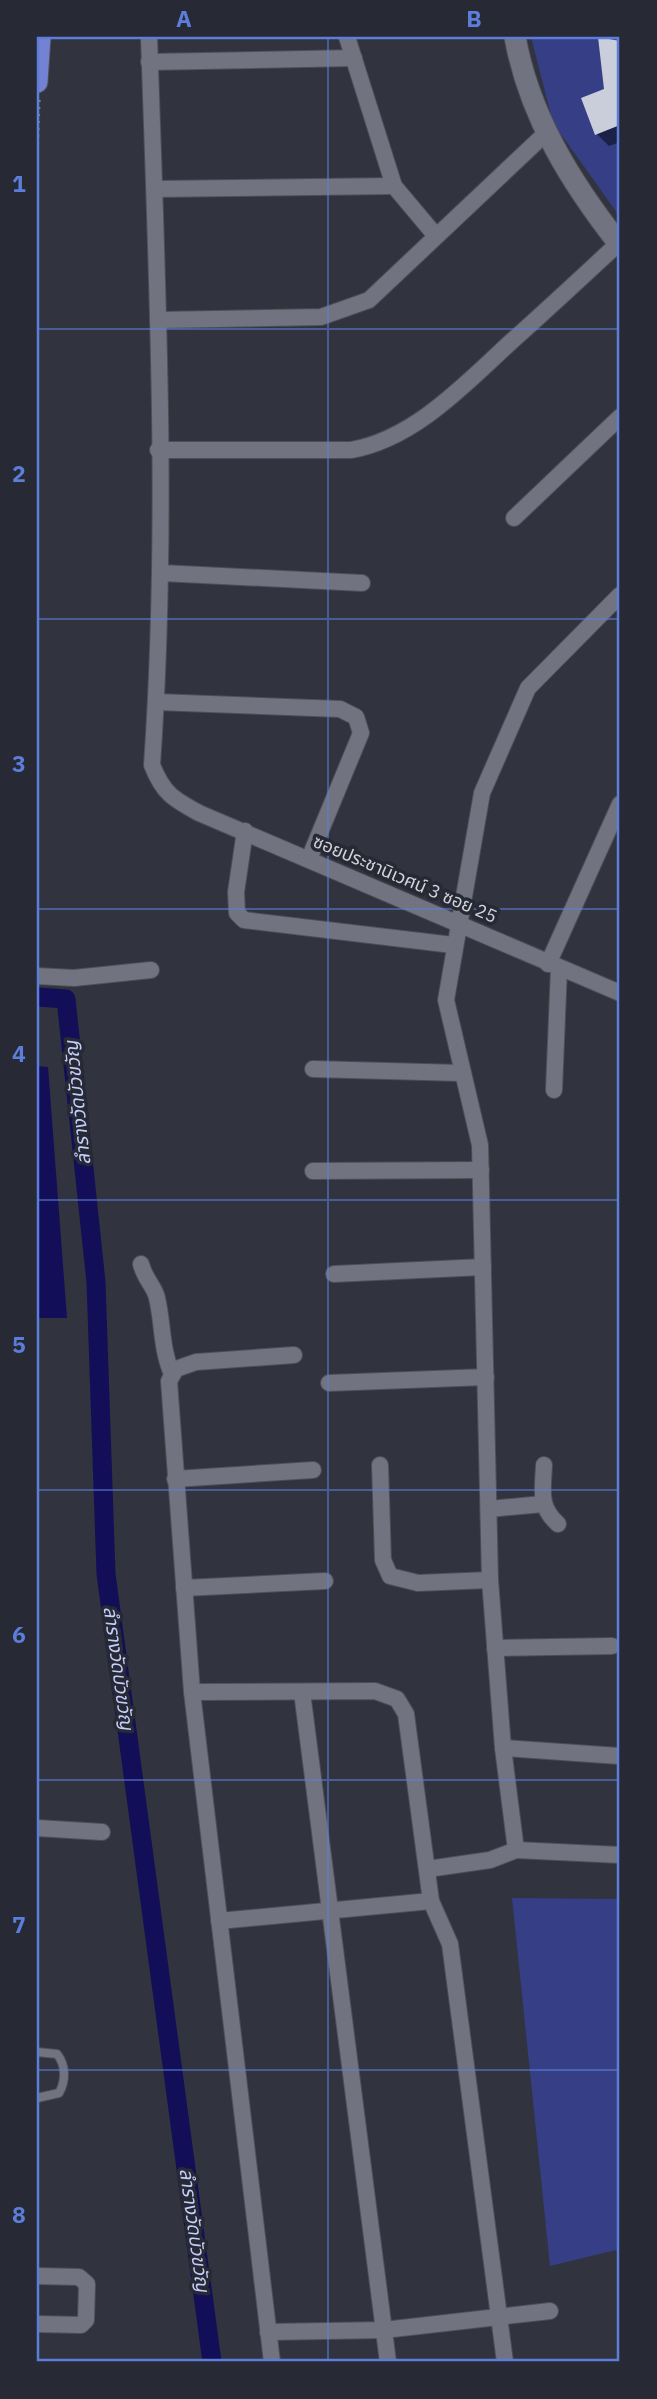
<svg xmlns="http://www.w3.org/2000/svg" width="657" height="2399" viewBox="0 0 657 2399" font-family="'IBM Plex Sans','Noto Sans Thai',sans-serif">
  <rect width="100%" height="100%" fill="#31333e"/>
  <g fill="#363e85">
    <path d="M531,37h89v180l-67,-94z"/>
    <path d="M512,1898l108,1v350l-70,17z"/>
  </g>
  <path fill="#130e58" d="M37,1066l11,1 19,251h-30z"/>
  <path fill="#0007" d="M600,39l20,4v99l-11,4 -12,-12 8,-44z"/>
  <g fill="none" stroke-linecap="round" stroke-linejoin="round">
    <path stroke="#130e58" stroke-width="19" d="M37,997l29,2 30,283 10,292 106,788"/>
  </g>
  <path fill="#cacedb" d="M598,37l22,4v84l-25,10 -14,-37 23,-9z"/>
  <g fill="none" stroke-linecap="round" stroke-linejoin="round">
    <defs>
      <path id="service" d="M37,2052l20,2c9,11 9,27 2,39l-22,5"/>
      <g id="minor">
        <path d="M149,37c8,242 20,485 3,728 11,28 21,34 47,48l421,180"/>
        <path d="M347,37l47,149 42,50"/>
        <path d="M149,62l205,-4"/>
        <path d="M156,189l238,-3"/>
        <path d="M158,320l163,-3 48,-17 177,-167"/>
        <path d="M158,450h193c64,-11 116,-68 162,-110 36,-32 71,-65 107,-98"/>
        <path d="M514,518l106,-101"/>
        <path d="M162,573l200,10"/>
        <path d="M157,702l183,7 16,8 5,16 -52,126"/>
        <path d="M245,831l-9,61 1,21 7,7 209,25"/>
        <path d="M548,964l72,-160"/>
        <path d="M37,976l37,2 77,-8"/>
        <path d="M313,1069l148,4"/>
        <path d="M554,1090l5,-122"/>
        <path d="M313,1171l168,-1"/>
        <path d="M141,1264c4,16 14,23 16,34 6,25 4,51 15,76"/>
        <path d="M334,1274l149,-7"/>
        <path d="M329,1383l157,-6"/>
        <path d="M380,1465l3,95 7,16 28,7 72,-3"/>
        <path d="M544,1465c-1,25 -6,41 14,59"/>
        <path d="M175,1479l138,-9"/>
        <path d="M489,1509l54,-5"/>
        <path d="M184,1588l141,-7"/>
        <path d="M495,1648l117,-2"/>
        <path d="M192,1692l183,-1 22,8 9,15 25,187 19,43 55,418"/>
        <path d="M302,1692l86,670"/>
        <path d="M503,1748l116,8"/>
        <path d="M37,1828l65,4"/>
        <path d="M516,1850l104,5"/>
        <path d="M428,1869l62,-9 26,-10 -13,-102 -13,-168 -10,-435 -34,-145 36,-207 46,-105 92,-93"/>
        <path d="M219,1921l212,-20"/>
        <path d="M37,2276l42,1 8,7 -1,36 -5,5 -44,-1"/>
        <path d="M268,2332l116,-2 166,-19"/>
        <path d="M272,2362l-80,-670 -23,-311 7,-12 20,-7 98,-7"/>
      </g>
      <path id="tertiary" d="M515,37c14,78 56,146 105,208"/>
      <path id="motorway" d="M37,82l3,-45"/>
    </defs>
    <use href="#service" stroke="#4d4f58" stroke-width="10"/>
    <use href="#minor" stroke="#4d4f58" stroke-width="18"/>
    <use href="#tertiary" stroke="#4d4f58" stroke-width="23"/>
    <use href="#motorway" stroke="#4d4f58" stroke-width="23"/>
    <path stroke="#7b7d86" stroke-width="3.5" stroke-dasharray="2 5" stroke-linecap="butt" d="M37,151l2,-53"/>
    <use href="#service" stroke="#717480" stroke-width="8"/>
    <use href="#minor" stroke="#717480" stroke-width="16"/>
    <use href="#tertiary" stroke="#717480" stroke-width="21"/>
    <use href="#motorway" stroke="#7382d3" stroke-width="21"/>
  </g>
  <path fill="none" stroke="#5c7dd9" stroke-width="2" stroke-opacity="0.55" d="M328,37v2325M37,329h583M37,619h583M37,909h583M37,1200h583M37,1490h583M37,1780h583M37,2070h583"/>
  <g text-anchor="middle" stroke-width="7" stroke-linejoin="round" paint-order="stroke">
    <g font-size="18" fill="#d1d3da" stroke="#272934">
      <text transform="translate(405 879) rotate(23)" y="6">ซอยประชานิเวศน์ 3 ซอย 25</text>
    </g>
    <g font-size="19" font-style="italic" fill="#c4cefa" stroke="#272934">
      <text transform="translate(77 1103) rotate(-96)" y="7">ลำรางวัดบัวขวัญ</text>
      <text transform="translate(119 1668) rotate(82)" y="7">ลำรางวัดบัวขวัญ</text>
      <text transform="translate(195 2230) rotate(82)" y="7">ลำรางวัดบัวขวัญ</text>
    </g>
  </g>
  <rect width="657" height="2399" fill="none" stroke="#272934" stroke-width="77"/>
  <rect x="38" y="38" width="580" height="2322" fill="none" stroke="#5c7dd9" stroke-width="2.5"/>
  <g font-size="23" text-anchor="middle" font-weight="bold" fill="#5c7dd9">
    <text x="184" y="27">A</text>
    <text x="474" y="27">B</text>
    <text x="19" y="192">1</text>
    <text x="19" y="482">2</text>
    <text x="19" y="772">3</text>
    <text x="19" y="1062">4</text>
    <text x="19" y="1353">5</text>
    <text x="19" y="1643">6</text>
    <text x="19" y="1933">7</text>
    <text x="19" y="2223">8</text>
  </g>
</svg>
